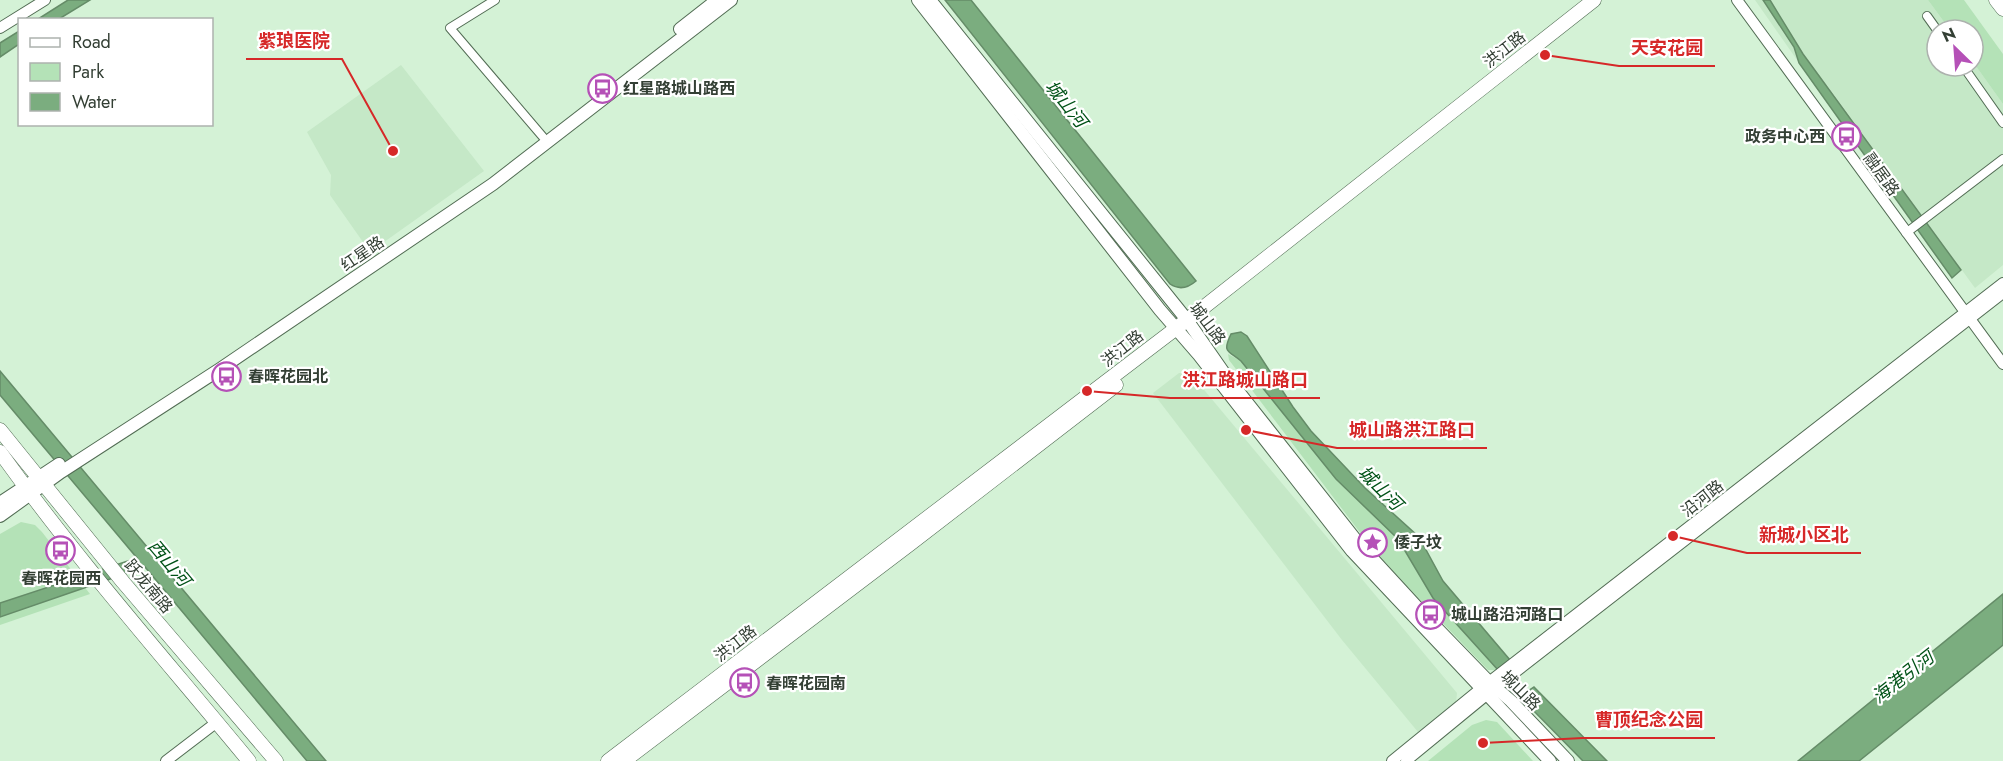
<svg xmlns="http://www.w3.org/2000/svg" width="2003" height="761" viewBox="0 0 2003 761" font-family="Jost,'Noto Sans SC',sans-serif">
  <rect width="100%" height="100%" fill="#d4f2d6"/>
  <g fill="#c5e8c7">
    <path d="M1755,0h173l22,30h-13v36h36v-4l30,42v161l-28,23 -148,-203 -9,5z"/>
    <path d="M401,65l83,106 -114,81 -40,-57 1,-20 -24,-43z"/>
    <path d="M1179,373h10l6,6 262,314 -1,10 -38,29 -76,-92 -189,-247z"/>
  </g>
  <g fill="#b4e2b7">
    <path d="M1928,0h36l39,54v50l-30,-42v-32h-23z"/>
    <path d="M1228,354l13,7 95,118 62,60 35,59 65,72h-10l-83,-86 -37,-41 -139,-183z"/>
    <path d="M21,522l14,3 7,7 48,62 -90,31v-91z"/>
    <path d="M1486,720l11,2 36,39h-105l44,-36z"/>
  </g>
  <g fill="#7bad7f" stroke="#658c68" stroke-width="1.5">
    <path d="M68,0h22l-31,19h-21z"/>
    <path d="M945,0h26l225,281c-8,7 -17,9 -26,3z"/>
    <path d="M1763,0h7l33,54 158,216 -9,8 -153,-215 -5,-16z"/>
    <path d="M19,31v13l-19,13v-14z"/>
    <path d="M1241,332l6,4 46,71 18,24 54,57 54,49 24,44 67,79 -12,10 -65,-72 -35,-59 -62,-60 -95,-118c-13,-11 -19,-8 -10,-27z"/>
    <path d="M0,371l326,390h-19l-162,-194 -145,50v-14l137,-45 -137,-163z"/>
    <path d="M2003,594v51l-144,116h-61z"/>
    <path d="M1534,687l73,74h-24l-61,-62 3,-6z"/>
  </g>
  <g fill="none" stroke-linecap="round" stroke-linejoin="round">
    <defs>
      <g id="minor">
        <path d="M495,0l-45,28 93,109"/>
        <path d="M1927,16l10,14"/>
        <path d="M1963,66l40,57"/>
        <path d="M1906,233l97,-74"/>
      </g>
      <g id="tertiary">
        <path d="M1737,0l266,364"/>
        <path d="M0,28l45,-28"/>
        <path d="M166,761l51,-39"/>
        <path d="M1392,761l97,-79 514,-399"/>
        <path d="M1406,761l89,-73 508,-395"/>
      </g>
      <g id="secondary">
        <path d="M918,0l242,310 39,45 153,196 198,210"/>
        <path d="M930,0l257,320 39,56 133,168 68,74 62,64 22,19 57,60"/>
        <path d="M680,29l37,-29"/>
        <path d="M0,503l59,-39"/>
        <path d="M0,516l61,-44 159,-103 273,-185 238,-184"/>
      </g>
      <g id="primary">
        <path d="M1996,0l7,9"/>
        <path d="M0,430l123,152 153,179"/>
        <path d="M0,452c77,108 165,207 249,309"/>
        <path d="M608,761l596,-454 390,-307"/>
        <path d="M624,761l286,-217 206,-159"/>
      </g>
    </defs>
    <use href="#minor" stroke="#526c54" stroke-width="10"/>
    <use href="#tertiary" stroke="#526c54" stroke-width="12"/>
    <use href="#secondary" stroke="#526c54" stroke-width="14"/>
    <use href="#primary" stroke="#526c54" stroke-width="15"/>
    <use href="#minor" stroke="#fff" stroke-width="8"/>
    <use href="#tertiary" stroke="#fff" stroke-width="10"/>
    <use href="#secondary" stroke="#fff" stroke-width="12"/>
    <use href="#primary" stroke="#fff" stroke-width="14"/>
  </g>
  <defs>
    <symbol id="bus-ring" viewBox="-11 -11 22 22"><circle r="9.5" fill="#fff" stroke="#b551b7" stroke-width="1.5"/><path d="M-5-6H5V4H4V6H2V4H-2V6H-4V4H-5ZM-3.5-4V0h7V-4ZM-3.5 1.2v1.5H-2V1.2ZM2 1.2v1.5H3.5V1.2Z" fill="#b551b7"/></symbol>
    <symbol id="sight-ring" viewBox="-11 -11 22 22"><circle r="9.5" fill="#fff" stroke="#b551b7" stroke-width="1.5"/><path d="M0-6L1.8-2.2L6-1.7L2.9 1.2L3.7 5.4L0 3.3L-3.7 5.4L-2.9 1.2L-6-1.7L-1.8-2.2Z" fill="#b551b7"/></symbol>
  </defs>
  <g fill-rule="evenodd">
    <use href="#bus-ring" x="586" y="72" width="33" height="33"/>
    <use href="#bus-ring" x="1830" y="120" width="33" height="33"/>
    <use href="#bus-ring" x="210" y="360" width="33" height="33"/>
    <use href="#sight-ring" x="1356" y="526" width="33" height="33"/>
    <use href="#bus-ring" x="44" y="534" width="33" height="33"/>
    <use href="#bus-ring" x="1414" y="598" width="33" height="33"/>
    <use href="#bus-ring" x="728" y="666" width="33" height="33"/>
  </g>
  <g text-anchor="middle" stroke-width="4.5" stroke-linejoin="round" paint-order="stroke">
    <g font-size="16" fill="#333f34" stroke="#fff">
      <text transform="translate(1504 49) rotate(-38)" y="6">洪江路</text>
      <text transform="translate(1882 174) rotate(54)" y="6">融居路</text>
      <text transform="translate(362 253) rotate(-34)" y="6">红星路</text>
      <text transform="translate(1208 323) rotate(53)" y="6">城山路</text>
      <text transform="translate(1122 348) rotate(-38)" y="6">洪江路</text>
      <text transform="translate(1702 498) rotate(-38)" y="6">沿河路</text>
      <text transform="translate(149 586) rotate(50)" y="6">跃龙南路</text>
      <text transform="translate(735 643) rotate(-38)" y="6">洪江路</text>
      <text transform="translate(1521 690) rotate(45)" y="6">城山路</text>
    </g>
    <g font-size="16" font-weight="bold" fill="#333f34" stroke="#fff" text-anchor="start">
      <text x="623" y="94">红星路城山路西</text>
      <text x="1825" y="142" text-anchor="end">政务中心西</text>
      <text x="248" y="382">春晖花园北</text>
      <text x="1394" y="548">倭子坟</text>
      <text x="61" y="584" text-anchor="middle">春晖花园西</text>
      <text x="1451" y="620">城山路沿河路口</text>
      <text x="766" y="689">春晖花园南</text>
    </g>
    <g font-size="18" font-style="italic" fill="#005217" stroke="#fff">
      <text transform="translate(1066 104) rotate(51)" y="6">城山河</text>
      <text transform="translate(1380 488) rotate(45)" y="6">城山河</text>
      <text transform="translate(169 563) rotate(50)" y="6">西山河</text>
      <text transform="translate(1903 677) rotate(-38)" y="6">海港引河</text>
    </g>
  </g>
  <path fill="none" stroke="#d62828" stroke-width="2" d="M393 151L342 59H246M1545 55L1619 66H1715M1087 391L1170 398H1320M1246 430L1337 448H1487M1673 536L1747 553H1861M1483 743L1583 738H1715"/>
  <g fill="#d62828" stroke="#fff" stroke-width="2">
    <circle cx="393" cy="151" r="6"/>
    <circle cx="1545" cy="55" r="6"/>
    <circle cx="1087" cy="391" r="6"/>
    <circle cx="1246" cy="430" r="6"/>
    <circle cx="1673" cy="536" r="6"/>
    <circle cx="1483" cy="743" r="6"/>
  </g>
  <g font-size="18" text-anchor="middle" font-weight="bold" fill="#d62828" stroke="#fff" stroke-width="4.5" stroke-linejoin="round" paint-order="stroke">
    <text x="294" y="47">紫琅医院</text>
    <text x="1667" y="54">天安花园</text>
    <text x="1245" y="386">洪江路城山路口</text>
    <text x="1412" y="436">城山路洪江路口</text>
    <text x="1804" y="541">新城小区北</text>
    <text x="1649" y="726">曹顶纪念公园</text>
  </g>
  <rect x="18" y="18" width="195" height="108" fill="#ffffff" stroke="#adb2ae" stroke-width="1.5"/>
  <rect x="30" y="38" width="30" height="9" fill="#ffffff" stroke="#adb2ae" stroke-width="1.5"/>
  <text x="72" y="48" font-size="18" fill="#333f34">Road</text>
  <rect x="30" y="63" width="30" height="18" fill="#b4e2b7" stroke="#adb2ae" stroke-width="1.5"/>
  <text x="72" y="78" font-size="18" fill="#333f34">Park</text>
  <rect x="30" y="93" width="30" height="18" fill="#7bad7f" stroke="#adb2ae" stroke-width="1.5"/>
  <text x="72" y="108" font-size="18" fill="#333f34">Water</text>
  <g transform="translate(1955 48) rotate(335)"><circle r="28" fill="#ffffff" stroke="#adb2ae" stroke-width="1.5"/>
  <path d="M0-4.5L10 22L0 15L-10 22Z" fill="#b551b7"/>
  <text y="-9" font-size="16" font-weight="bold" text-anchor="middle" fill="#333f34">N</text>
  </g>
</svg>
